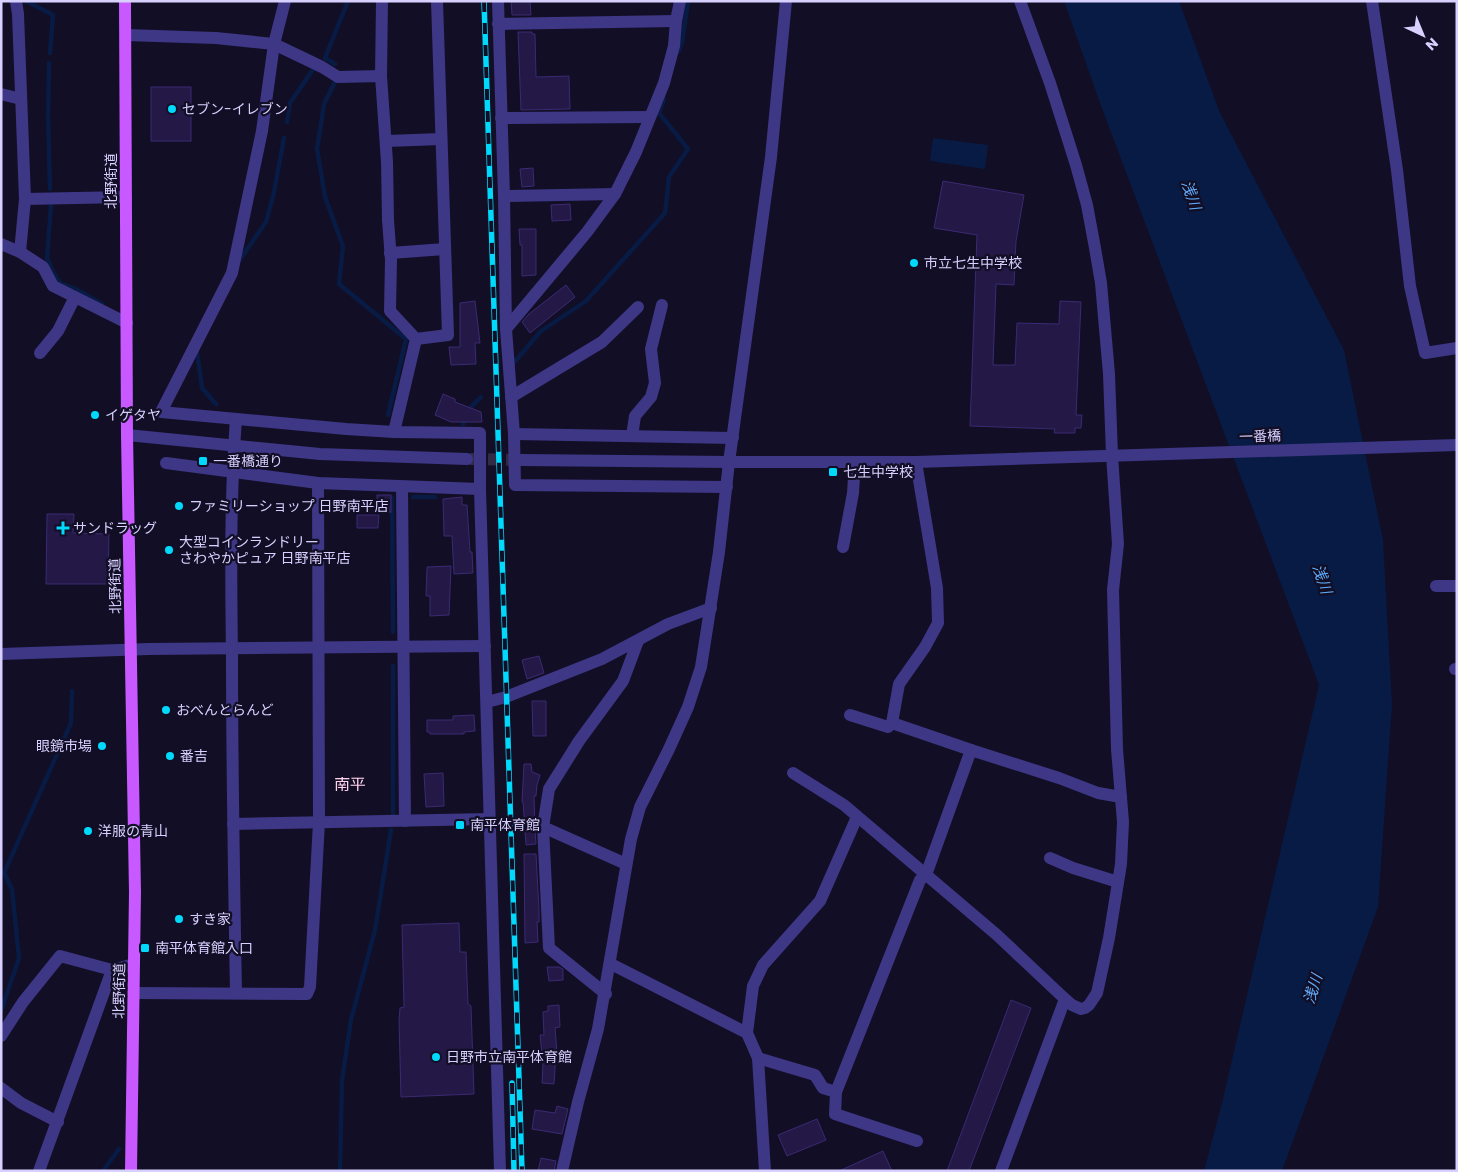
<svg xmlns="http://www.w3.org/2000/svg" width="1458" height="1172" viewBox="0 0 1458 1172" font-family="Poppins,'Noto Sans JP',sans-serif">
  <rect width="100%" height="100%" fill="#120e25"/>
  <g fill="#081b44">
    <path d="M1064,1h115l41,112 124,237 39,190 9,165 -14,202 -96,264h-78l18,-68 97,-418 -219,-582z"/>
    <path d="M933,138l55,7 -3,24 -55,-8z"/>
  </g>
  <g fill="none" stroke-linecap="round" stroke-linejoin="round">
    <g stroke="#081b44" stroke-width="4.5">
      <path d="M26,1l27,14 -3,38"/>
      <path d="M679,51l3,-9 6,-41"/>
      <path d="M49,63l-1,53 2,73"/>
      <path d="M335,64l-10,-6 23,-57"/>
      <path d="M336,80l-12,24 -7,45 8,48 18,49 -4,38 67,55 -18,76"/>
      <path d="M287,122l3,-19 24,-35"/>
      <path d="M51,205l-4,53 6,14 7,11 16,6 26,15"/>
      <path d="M239,261l27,-39 8,-30 10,-54"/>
      <path d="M197,352l5,36 14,16"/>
      <path d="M511,366l30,-35 45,-30 79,-88 4,-36 19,-28 -29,-36 5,-14"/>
      <path d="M463,424l8,-17 10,-10"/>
      <path d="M413,497h22"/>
      <path d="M392,498l1,134"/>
      <path d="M393,814v-148"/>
      <path d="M1,1011l18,-53 -7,-69 -8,-16 67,-150 1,-32"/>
      <path d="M103,1171l16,-22"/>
      <path d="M340,1171l2,-91 9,-60 24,-90 16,-100"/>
    </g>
  </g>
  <g fill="#241946" stroke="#3b2a73">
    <path d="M511,1h19l1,14h-19z"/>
    <path d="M518,32h14v2h3l1,43 33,-1 1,33 -49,1z"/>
    <rect x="151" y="87" width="40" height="54"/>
    <path d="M533,168l1,18 -12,1 -2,-18z"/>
    <path d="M943,181l81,14 -8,46 -2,44 -18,-1 -3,81h22l2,-42 42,1 1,-23 21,1 -5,113h6l-1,13h-6v5h-21l1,-4 -85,-3 7,-191 -43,-7z"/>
    <path d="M570,204l1,16 -19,1 -1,-16z"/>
    <path d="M519,229h17v46l-14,1v-31h-2z"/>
    <path d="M566,285l9,12 -45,36 -8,-11 7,-8z"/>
    <path d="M475,301l5,42h-5l1,21 -25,1 -2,-18h11v-44z"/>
    <path d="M443,394l12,5v3l26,10 1,10h-31l-16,-7z"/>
    <rect x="377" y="495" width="14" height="17"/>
    <path d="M462,497v8h5l3,47h2l1,21 -19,1 -2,-38h-8l-1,-37z"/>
    <path d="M47,514h27l-1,19 36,1 -1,50h-62z"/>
    <path d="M357,515h22l-1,13h-21z"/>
    <path d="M451,566l-2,49 -19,1v-20h-4l1,-29z"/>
    <path d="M539,656l5,17 -17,6 -5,-19z"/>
    <path d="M532,701h14v35h-13z"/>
    <path d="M474,715l1,16 -11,1v2h-34v-2h-3v-12h26v-4z"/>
    <path d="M524,764h7l1,8 8,3 -3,10 -1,11h-2l1,32 -10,1 -2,-27h-1z"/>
    <path d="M443,773l1,33 -18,1 -2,-33z"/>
    <path d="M535,830l1,14 -10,1 -1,-14z"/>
    <path d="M524,854h12l3,56v12h-2l1,20 -13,1z"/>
    <path d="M459,923l1,29h6l2,52 3,2 3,88 -73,3 -2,-77 1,-12 4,-1 -2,-82z"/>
    <path d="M547,967h12l4,2v11l-14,1z"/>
    <path d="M1011,1000l20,8 -62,163h-22z"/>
    <path d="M559,1005l1,22 -5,1 2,25h-1l-2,31 -12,-1 1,-19 -3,-29h4l-1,-23 5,-1v-5z"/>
    <path d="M557,1106l11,3 -6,25 -30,-5 3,-19 20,3z"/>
    <path d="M817,1119l9,21 -39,16 -9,-21z"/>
    <path d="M883,1151l9,20h-53z"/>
    <path d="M541,1158l15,3 -2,10h-16z"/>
  </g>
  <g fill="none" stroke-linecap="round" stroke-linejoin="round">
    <path stroke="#302b46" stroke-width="12" stroke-dasharray="12 6" stroke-linecap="butt" d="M470,459l51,1"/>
    <g stroke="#3d3786" stroke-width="12">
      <path d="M16,1l2,13 7,185 -5,53"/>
      <path d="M498,1l6,195 2,133 8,105 1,51 212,2"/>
      <path d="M1020,1l30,82 26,82 11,40 8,43 6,35 8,91 3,81 6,89 -5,46 4,159 6,73 -2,42 -12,74 -12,55 -8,12 -4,3 -4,1 -9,-4 -7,-6"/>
      <path d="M1372,1l25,169 13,116 15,67 32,-5"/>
      <path d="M498,24l178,-3"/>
      <path d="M126,35l90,3 58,6 48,23 16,10 43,-1 6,86 1,58 3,40 -1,51 26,28 -22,93"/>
      <path d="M381,76l1,-75"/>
      <path d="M1,94l20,5"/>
      <path d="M501,118l148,-1"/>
      <path d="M387,141l54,-2"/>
      <path d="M504,196l111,-2"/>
      <path d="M25,199l101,-2"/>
      <path d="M1,244l19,8 23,15 10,19 74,37"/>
      <path d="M390,253l55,-4"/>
      <path d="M506,329l81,-97 28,-38 21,-42 28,-69 10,-37 2,-25 4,-20"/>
      <path d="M416,339l32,-4 -11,-334"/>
      <path d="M40,353l18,-22 17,-34"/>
      <path d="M511,397l91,-55 36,-35"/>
      <path d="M514,434l219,4"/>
      <path d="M127,435l193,19 147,5"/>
      <path d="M632,436l3,-20 16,-19 4,-14 -4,-34 11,-44"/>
      <path d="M521,460l208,2h187l541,-17"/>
      <path d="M166,463l152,20 162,6v-56l-86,-1 -48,-3 -185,-17 71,-139 30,-142 12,-87 11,-43"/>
      <path d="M402,487l3,334"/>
      <path d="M480,489l20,682"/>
      <path d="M843,547l10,-54 2,-31"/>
      <path d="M1436,586h21"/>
      <path d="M1,654l148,-5 336,-3"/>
      <path d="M1455,669h2"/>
      <path d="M487,702l19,-5 96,-38 66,-35 43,-16"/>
      <path d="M850,715l38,12 4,-4"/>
      <path d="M971,750l88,28 39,15 23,4"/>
      <path d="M793,773l51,32 153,130 68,64 -64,172"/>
      <path d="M233,824l257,-5"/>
      <path d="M543,827l83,37"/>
      <path d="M1050,858l23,10 45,14"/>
      <path d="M611,964l136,69"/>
      <path d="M134,993l173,1 3,-7 9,-165 -1,-339"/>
      <path d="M236,993c-2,-112 -4,-224 -4,-336 -1,-80 -2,-159 4,-238"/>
      <path d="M606,994l-57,-46 -6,-121 6,-38 30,-48 44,-60 15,-40"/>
      <path d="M1,1036l22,-34 37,-46 52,14 22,-6"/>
      <path d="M758,1058l-11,-25 6,-47 10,-21 57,-64 37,-84"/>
      <path d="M1,1088l20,15 37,19"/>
      <path d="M836,1092l-1,22 82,27"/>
      <path d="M39,1171l73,-201"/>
      <path d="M562,1171l16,-69 20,-73 33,-190 9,-32 29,-58 19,-42 13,-40 18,-115 10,-90 42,-305 15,-156"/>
      <path d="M765,1171l-7,-113 57,17 8,13 13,4 84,-212 6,-5 45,-125 -79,-27 7,-39 26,-37 13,-24 -1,-35 -21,-126"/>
    </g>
    <path stroke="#c858ff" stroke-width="12" d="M125,1l2,434 8,457 -4,279"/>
    <defs>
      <g id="rail">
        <path d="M484,1l38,1170"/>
        <path d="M512,1083l2,88"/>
      </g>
    </defs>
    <use href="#rail" stroke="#00d9fc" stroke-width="5.5"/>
    <use href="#rail" stroke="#120e25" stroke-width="4" stroke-dasharray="11" stroke-linecap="butt"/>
  </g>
  <g fill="#00d9fc" stroke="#120e25" stroke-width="2">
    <circle cx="172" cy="109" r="5"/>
    <circle cx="914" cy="263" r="5"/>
    <circle cx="95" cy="415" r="5"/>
    <rect x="198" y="456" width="10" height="10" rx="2.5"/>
    <rect x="828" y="467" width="10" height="10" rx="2.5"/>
    <circle cx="179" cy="506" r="5"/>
    <path d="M60.5 520.5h5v5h5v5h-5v5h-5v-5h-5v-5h5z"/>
    <circle cx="169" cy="550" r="5"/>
    <circle cx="166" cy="710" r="5"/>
    <circle cx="102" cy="746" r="5"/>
    <circle cx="170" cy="756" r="5"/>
    <rect x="455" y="820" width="10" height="10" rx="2.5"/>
    <circle cx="88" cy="831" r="5"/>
    <circle cx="179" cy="919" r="5"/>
    <rect x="140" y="943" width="10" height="10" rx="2.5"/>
    <circle cx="436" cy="1057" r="5"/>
  </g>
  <g text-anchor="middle" stroke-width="4.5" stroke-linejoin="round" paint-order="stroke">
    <g font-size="14" fill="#d8d1ff" stroke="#120e25" text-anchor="start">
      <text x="182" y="114">セブン-イレブン</text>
      <text x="924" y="268">市立七生中学校</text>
      <text x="105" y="420">イゲタヤ</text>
      <text x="213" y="466">一番橋通り</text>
      <text x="843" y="477">七生中学校</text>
      <text x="189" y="511">ファミリーショップ 日野南平店</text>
      <text x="73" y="533">サンドラッグ</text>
      <text x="179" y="547">大型コインランドリー<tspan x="179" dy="16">さわやかピュア 日野南平店</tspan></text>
      <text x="176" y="715">おべんとらんど</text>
      <text x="92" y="751" text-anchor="end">眼鏡市場</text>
      <text x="180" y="761">番吉</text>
      <text x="470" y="830">南平体育館</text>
      <text x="98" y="836">洋服の青山</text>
      <text x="189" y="924">すき家</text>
      <text x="155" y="953">南平体育館入口</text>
      <text x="446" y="1062">日野市立南平体育館</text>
    </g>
    <g font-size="14" fill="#d8d1ff" stroke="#120e25">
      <text transform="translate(111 181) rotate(-90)" y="5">北野街道</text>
      <text transform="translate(1260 436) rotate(-2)" y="5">一番橋</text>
      <text transform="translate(115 586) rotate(-91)" y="5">北野街道</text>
      <text transform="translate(119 991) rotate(-89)" y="5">北野街道</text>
    </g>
    <g font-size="15" font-style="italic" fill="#5faeff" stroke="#120e25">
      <text transform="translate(1191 195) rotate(71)" y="5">浅川</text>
      <text transform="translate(1322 579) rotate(71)" y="5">浅川</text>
      <text transform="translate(1313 989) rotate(-73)" y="5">浅川</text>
    </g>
    <g font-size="16" fill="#ffd3ed" stroke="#120e25">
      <text x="350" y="790">南平</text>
    </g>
  </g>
  <rect width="1458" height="1172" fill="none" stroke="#d8d1ff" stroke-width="5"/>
  <g transform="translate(1423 35) rotate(136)" stroke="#120e25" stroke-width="4" paint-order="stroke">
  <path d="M0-4L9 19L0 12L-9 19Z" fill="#d8d1ff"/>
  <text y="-8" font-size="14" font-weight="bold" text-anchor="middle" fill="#d8d1ff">N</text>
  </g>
</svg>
